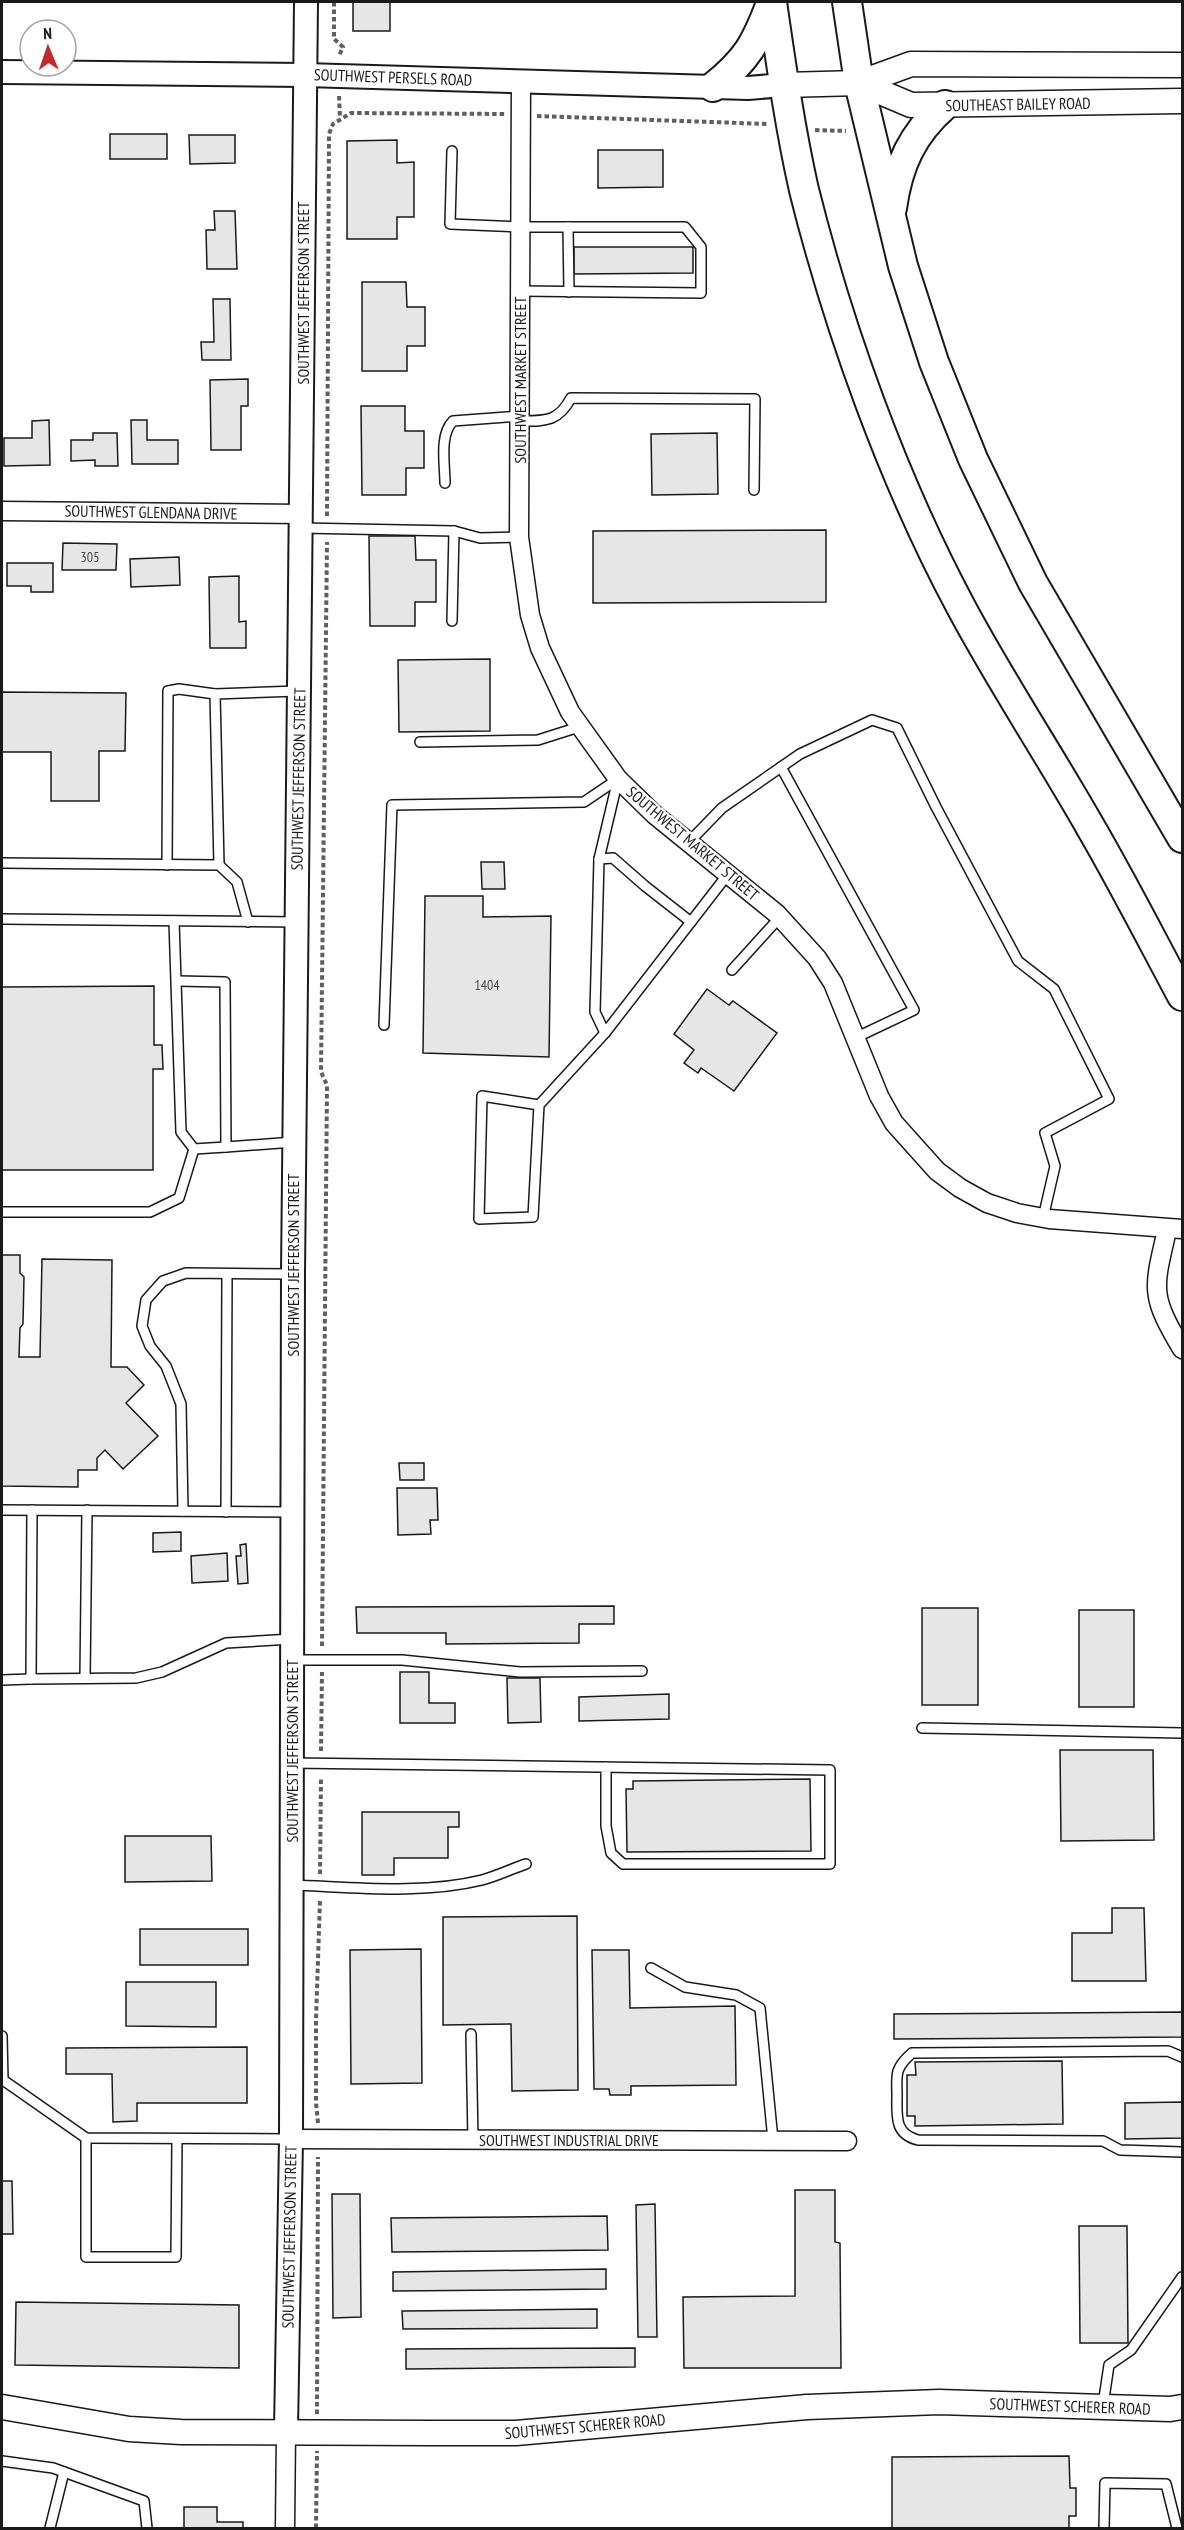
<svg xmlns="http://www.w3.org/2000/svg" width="1184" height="2530" viewBox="0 0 1184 2530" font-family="'PT Sans Narrow',sans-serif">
  <rect width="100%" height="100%" fill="#fff"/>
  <g fill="#e6e6e6" stroke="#1a1a1a" stroke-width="1.5">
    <rect x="353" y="2" width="37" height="29"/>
    <rect x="110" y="134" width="57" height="25"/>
    <path d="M189,135h46v28l-45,1z"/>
    <path d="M397,140v23l17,-1v55h-17v22h-50v-98z"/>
    <path d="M598,150h65v37l-65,1z"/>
    <path d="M214,211h21l2,58h-30l-1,-39h9z"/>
    <path d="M574,247h119v26l-119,1z"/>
    <path d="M362,282h44l1,25h18v39h-18v25h-45z"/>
    <path d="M213,299h17l1,61h-29l-1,-18h13z"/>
    <path d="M248,379v27h-7v44h-30l-1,-70z"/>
    <path d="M361,406h44v25h19v37h-18v27h-44z"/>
    <path d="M49,420l1,45 -46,1v-28h28v-17z"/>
    <path d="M131,420h16v20h31v24h-46z"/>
    <path d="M93,433h24l1,33h-23v-6l-24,1v-21h22z"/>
    <path d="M717,433l1,61 -66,1 -1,-61z"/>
    <path d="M826,530v72l-233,1v-72z"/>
    <path d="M369,536h46l1,24h20v42h-21v24h-45z"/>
    <path d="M63,543l54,1 -1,26h-54z"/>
    <path d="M179,557l1,28 -49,2 -1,-28z"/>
    <path d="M7,563h46v29h-22v-6h-24z"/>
    <path d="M239,576v46l7,-1v27h-36l-1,-71z"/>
    <path d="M490,659v72l-91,1 -1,-72z"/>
    <path d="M2,692l124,1 -1,58h-26v50h-48v-49h-49z"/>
    <path d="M481,862h23l1,27h-23z"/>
    <path d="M425,896h58v21l68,-1 -2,141 -126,-4z"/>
    <path d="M154,986v59h8l1,24h-10v101h-151v-183z"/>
    <path d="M707,989l22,16 4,-4 44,32 -43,58 -33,-23 -3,5 -14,-10 10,-13 -20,-16z"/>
    <path d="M2,1255h18v18l4,4 -1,47 -3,4 -1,29h21l2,-98 70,1 -1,107h16l17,18 -18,18 32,33 -35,33 -18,-19 -8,8v12h-19v17l-76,-1z"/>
    <path d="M399,1463h25v17h-24z"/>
    <path d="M397,1488h40l1,32h-8l1,14 -33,1z"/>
    <path d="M181,1532v19l-28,1v-19z"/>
    <path d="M246,1544l2,39 -10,1 -2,-28h5l-1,-11z"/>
    <path d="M227,1553l1,28 -36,2 -1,-27z"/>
    <path d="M614,1606v18h-35v19l-133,1v-11h-89l-1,-26z"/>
    <rect x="922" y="1608" width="56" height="97"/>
    <rect x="1079" y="1610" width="55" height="97"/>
    <path d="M400,1672h29v31h26v20h-55z"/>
    <path d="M507,1678h33l1,44 -33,1z"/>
    <path d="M669,1694v25l-90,2v-24z"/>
    <path d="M1060,1750h93l1,90 -93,1z"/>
    <path d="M810,1779l1,72 -184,1 -1,-63h7v-8z"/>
    <path d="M362,1812h97v15h-11v31h-54v17h-32z"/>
    <path d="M125,1836h86l1,45 -87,1z"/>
    <path d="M1112,1908h32l2,73h-74v-48h40z"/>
    <path d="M577,1916l1,174 -66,1 -1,-67 -68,1v-108z"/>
    <rect x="140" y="1929" width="108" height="36"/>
    <path d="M421,1949l1,134 -71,1 -1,-134z"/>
    <path d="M592,1950h37l1,58 105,-2 1,79 -105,1v9h-21l-1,-6h-15z"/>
    <path d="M126,1982h90v45l-90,-1z"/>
    <path d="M1182,2012v25l-288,2v-25z"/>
    <path d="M247,2047v56h-110v18l-24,1 -1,-48h-46v-26z"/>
    <path d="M1062,2061l1,63 -148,2v-10h-8v-41h9l-1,-13z"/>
    <path d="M1182,2102v36l-57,1v-36z"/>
    <path d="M2,2181h10l1,53h-11z"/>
    <path d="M795,2190h40v52l5,1 1,125h-157l-1,-71 112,-1z"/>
    <path d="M332,2194h28l1,123 -28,1z"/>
    <path d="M655,2204l2,133h-19l-2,-132z"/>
    <path d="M607,2216l1,34 -216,2 -1,-34z"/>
    <path d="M1079,2226h48l1,117h-48z"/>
    <path d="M606,2269v20l-213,2v-19z"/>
    <path d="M16,2302l223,3v63l-224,-3z"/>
    <path d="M597,2309v19l-194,1 -1,-18z"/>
    <path d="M635,2348v19l-229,2v-20z"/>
    <path d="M1069,2456l1,32h6v28h-7v12h-177v-71z"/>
    <path d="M184,2507h33v15h26v6h-59z"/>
  </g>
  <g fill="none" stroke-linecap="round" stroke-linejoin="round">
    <defs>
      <g id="service">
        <path d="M452,151l-2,73 70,3h165l16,20v46l-181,-2"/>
        <path d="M568,227l1,65"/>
        <path d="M520,421c26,0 38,1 51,-23l184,1 -1,91"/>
        <path d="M445,483c0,-18 -6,-48 8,-62l67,-5"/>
        <path d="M301,528l153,3"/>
        <path d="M452,621l2,-90 26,7 39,-1"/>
        <path d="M420,742l118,-2 41,-13"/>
        <path d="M781,767l133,243 -59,28"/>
        <path d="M689,842l33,-34 78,-54 72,-34 25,8 39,79 82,154 36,28 55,110 -64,34 10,33 -12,52"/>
        <path d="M599,859l14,-1 32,28 46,36"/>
        <path d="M2,863l217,2 18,17 11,40"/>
        <path d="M167,865l1,-174 11,-2 36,5"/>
        <path d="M219,865l-4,-171 83,-3"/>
        <path d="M2,919l294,3"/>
        <path d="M174,921l7,211 13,17"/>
        <path d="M732,970l48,-53"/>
        <path d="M178,981l47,1 1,165 68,-5"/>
        <path d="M384,1025l8,-220 192,-3 34,-23"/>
        <path d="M605,1033l-10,-21 4,-153 19,-80"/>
        <path d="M539,1105l-57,-9 -3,123 54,-2 6,-112 66,-72 123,-159"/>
        <path d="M194,1149l32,-2"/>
        <path d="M2,1212h148l29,-14 15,-49"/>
        <path d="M2,1510l290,2"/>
        <path d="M32,1510l-1,169 105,-1 26,-6 64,-29 66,-4"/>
        <path d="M183,1511l-2,-107 -15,-38 -16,-20 -8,-20 4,-26 17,-19 23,-8 107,1"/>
        <path d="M226,1512l1,-237"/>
        <path d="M292,1660h110l118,12 122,-1"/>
        <path d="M85,1678l2,-168"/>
        <path d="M2,1680l29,-1"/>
        <path d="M922,1728l260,5"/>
        <path d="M292,1763c179,3 359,4 538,7v94h-207l-12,-11 -5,-27v-59"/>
        <path d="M291,1885c62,2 130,10 191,-5 15,-4 29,-11 44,-16"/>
        <path d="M651,1968l34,19 51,8 24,13 13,132"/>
        <path d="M471,2034l2,106"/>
        <path d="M2,2036l1,44 83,58 205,1"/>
        <path d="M1182,2057l-14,-6 -256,2c-6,5 -11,10 -14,18 -2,8 -1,16 -1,24 0,21 -3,39 21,45l185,1 17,9 62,2"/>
        <path d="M86,2138v119h90l1,-118"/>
        <path d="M1103,2405l6,-40 22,-15 51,-73"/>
        <path d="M2,2461l51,7 91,33 3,27"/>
        <path d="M50,2528l14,-56"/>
        <path d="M1104,2528l1,-45 61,1 11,44"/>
      </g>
      <g id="minor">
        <path d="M521,81l-2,456 11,78 10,33 30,64 48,67 37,36 122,99 40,44 16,25 46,113 15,27 43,48 23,17 27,15 30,10 32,6 133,10"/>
        <path d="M2,511l299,3"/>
        <path d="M1167,1230c-14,60 -17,65 15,119"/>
        <path d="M291,2139l556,2"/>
        <path d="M285,2528l1,-97"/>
      </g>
      <g id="tertiary">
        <path d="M2,72l303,3 443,13 36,-3"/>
        <path d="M286,2431l5,-292 2,-865 13,-1272"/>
      </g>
      <g id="secondary">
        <path d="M859,83l52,22 271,-4"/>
        <path d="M784,85l75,-2 52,-19 271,1"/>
        <path d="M2,2407l127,22 52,3 250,1h85l291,-26 132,-5 231,7 12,-2"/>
      </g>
      <g id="trunk">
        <path d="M772,2c9,62 18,126 32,188 35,140 89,290 157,417 40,75 88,147 130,221 32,55 61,112 91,168"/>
        <path d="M847,2l12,81 44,183 31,96 39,97 60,124 149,255"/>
        <path d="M713,87c34,-27 43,-44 58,-84"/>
        <path d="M892,208c6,-43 20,-74 53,-103"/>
      </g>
    </defs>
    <use href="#service" stroke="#1a1a1a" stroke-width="12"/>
    <use href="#minor" stroke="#1a1a1a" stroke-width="21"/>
    <use href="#tertiary" stroke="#1a1a1a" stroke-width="26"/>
    <use href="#secondary" stroke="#1a1a1a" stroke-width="27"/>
    <use href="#trunk" stroke="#1a1a1a" stroke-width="32"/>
    <g stroke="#5f5f5f" stroke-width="4" stroke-dasharray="4.5 3" stroke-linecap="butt">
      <path d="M334,2v37l9,8 -4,9"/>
      <path d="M339,96l1,22"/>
      <path d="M537,116l232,8"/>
      <path d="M815,130l31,1"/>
      <path d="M327,516l2,-382 4,-10 18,-11 154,1"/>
      <path d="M322,1646l5,-561 -6,-13 6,-530"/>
      <path d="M321,1751l1,-79"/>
      <path d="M320,1874l1,-97"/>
      <path d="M318,2123l-2,-20v-83l4,-120"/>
      <path d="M317,2414l1,-257"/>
      <path d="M316,2528l1,-77"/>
    </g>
    <use href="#service" stroke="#fff" stroke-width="9"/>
    <use href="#minor" stroke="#fff" stroke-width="18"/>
    <use href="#tertiary" stroke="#fff" stroke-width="22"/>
    <use href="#secondary" stroke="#fff" stroke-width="24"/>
    <use href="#trunk" stroke="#fff" stroke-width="28"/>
  </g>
  <g text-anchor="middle" stroke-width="4.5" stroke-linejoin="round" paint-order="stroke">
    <g font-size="14" fill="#4d4d4d">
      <text x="90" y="562">305</text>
      <text x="487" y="990">1404</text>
    </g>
    <g font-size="16" fill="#1a1a1a" stroke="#fff">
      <text transform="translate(393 77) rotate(2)" y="6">SOUTHWEST PERSELS ROAD</text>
      <text transform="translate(1018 104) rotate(-1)" y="6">SOUTHEAST BAILEY ROAD</text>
      <text transform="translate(303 293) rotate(-90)" y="6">SOUTHWEST JEFFERSON STREET</text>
      <text transform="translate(520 380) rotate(-90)" y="6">SOUTHWEST MARKET STREET</text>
      <text transform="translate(151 512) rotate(1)" y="6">SOUTHWEST GLENDANA DRIVE</text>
      <text transform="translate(298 779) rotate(-89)" y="6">SOUTHWEST JEFFERSON STREET</text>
      <text transform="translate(693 843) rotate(40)" y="6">SOUTHWEST MARKET STREET</text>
      <text transform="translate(293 1265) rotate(-90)" y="6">SOUTHWEST JEFFERSON STREET</text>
      <text transform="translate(292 1751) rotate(-90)" y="6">SOUTHWEST JEFFERSON STREET</text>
      <text x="569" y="2146">SOUTHWEST INDUSTRIAL DRIVE</text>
      <text transform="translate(289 2237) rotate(-89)" y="6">SOUTHWEST JEFFERSON STREET</text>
      <text transform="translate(1070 2406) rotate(2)" y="6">SOUTHWEST SCHERER ROAD</text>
      <text transform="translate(585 2426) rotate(-5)" y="6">SOUTHWEST SCHERER ROAD</text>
    </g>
  </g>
  <rect width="1184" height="2530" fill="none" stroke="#1a1a1a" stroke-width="6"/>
  <g transform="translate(48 48) rotate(358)"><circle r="28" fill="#ffffff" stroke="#a3a3a3" stroke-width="1.5"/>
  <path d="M0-4.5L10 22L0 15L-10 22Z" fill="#c62828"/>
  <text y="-9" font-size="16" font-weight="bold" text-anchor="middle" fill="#1a1a1a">N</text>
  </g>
</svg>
